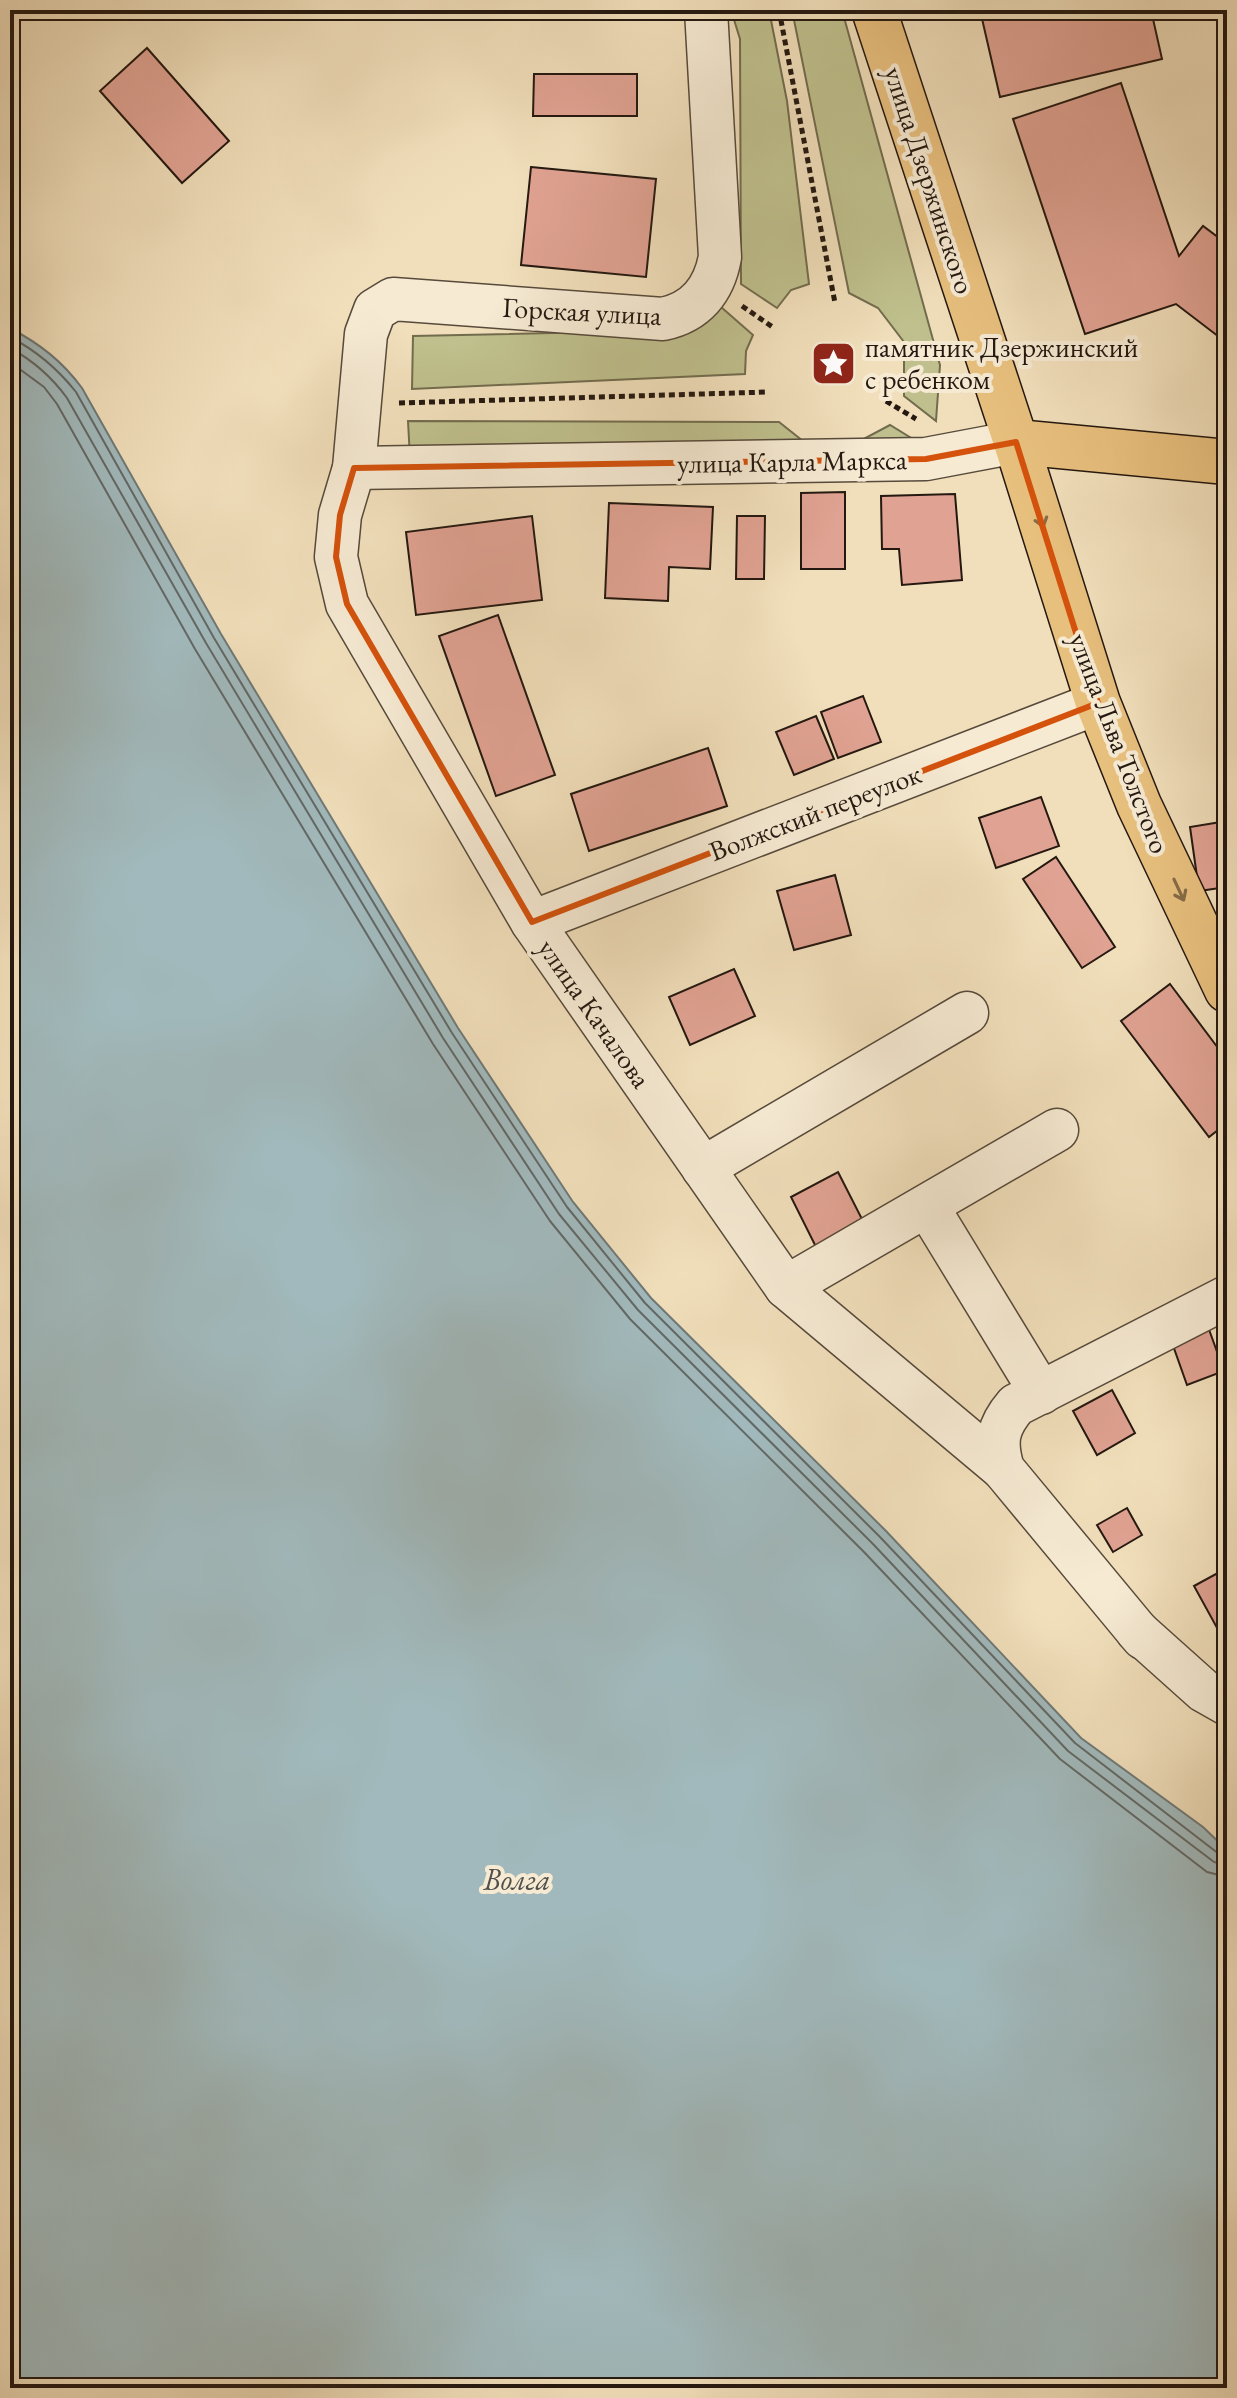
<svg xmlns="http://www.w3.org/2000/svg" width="1237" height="2398" viewBox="0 0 1237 2398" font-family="'EB Garamond',serif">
  <rect width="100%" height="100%" fill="#f1dfbb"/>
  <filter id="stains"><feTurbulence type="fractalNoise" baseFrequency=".0025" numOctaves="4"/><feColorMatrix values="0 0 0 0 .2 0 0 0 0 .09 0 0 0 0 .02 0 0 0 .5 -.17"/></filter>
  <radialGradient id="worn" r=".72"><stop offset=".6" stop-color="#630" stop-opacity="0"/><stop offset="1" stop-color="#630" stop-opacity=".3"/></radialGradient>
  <g fill="#bfc08d" stroke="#726c4e" stroke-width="2">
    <path d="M731,10h38l18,91 22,183 -18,6 -14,18 -36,-24 -1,-245z"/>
    <path d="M792,10h50l98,355 -4,56 -32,-25v-54l-26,-34 -29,-15z"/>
    <path d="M721,307l32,28 -7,16 -1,23 -333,15 1,-53 275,-6z"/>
    <path d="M408,421l371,1 24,19h57l30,-16 31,19 -511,14z"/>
  </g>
  <path fill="#a1b9bc" stroke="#6f7977" stroke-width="2" d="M10,328c30,16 52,33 72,60l139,246 237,394 115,174 78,96 235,233 195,207 122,89 24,23v538h-1217z"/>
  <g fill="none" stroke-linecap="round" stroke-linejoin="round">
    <g stroke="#626866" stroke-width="2">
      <path d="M10,337c27,14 47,31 66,55l138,246 238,395 115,174 78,96 235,234 195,206 144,111 8,1"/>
      <path d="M10,348c24,13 41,28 57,50l139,245 237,395 116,176 79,96 235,234 195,207 146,111 13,3"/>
      <path d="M10,362l34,25 13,17 138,245 238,395 117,177 80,98 234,233 196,207 147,113 20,5"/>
    </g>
  </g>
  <g fill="#e0a292" stroke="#241810" stroke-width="2">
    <path d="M980,10h171l11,49 -162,38z"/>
    <path d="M147,48l82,93 -47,42 -82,-92z"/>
    <path d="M534,74h103v42h-104z"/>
    <path d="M1121,83l58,173 24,-30 24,18v99l-51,-39 -91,30 -72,-215z"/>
    <path d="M531,167l125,12 -10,98 -125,-12z"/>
    <path d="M1227,348v64l-10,-2z"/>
    <path d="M845,492v77h-44v-76z"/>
    <path d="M955,494l7,86 -60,5 -3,-36h-17l-1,-53z"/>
    <path d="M609,503l104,4 -3,62 -41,-2 -1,34 -63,-3z"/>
    <path d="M532,516l10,84 -126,15 -10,-83z"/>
    <path d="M737,516h28l-1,63h-28z"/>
    <path d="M498,615l57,160 -59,21 -57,-160z"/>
    <path d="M863,696l18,46 -43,16 -17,-46z"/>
    <path d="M816,716l18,43 -40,16 -18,-43z"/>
    <path d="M708,748l19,58 -138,45 -18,-57z"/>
    <path d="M1041,797l18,49 -63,22 -17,-50z"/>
    <path d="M1227,821v66l-28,4 -9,-64z"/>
    <path d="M1056,857l59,90 -33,21 -59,-89z"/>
    <path d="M835,875l16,60 -57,15 -17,-59z"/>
    <path d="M734,969l21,47 -65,29 -21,-48z"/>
    <path d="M1170,984l57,76v63l-18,14 -88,-116z"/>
    <path d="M838,1172l27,53 -48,24 -26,-52z"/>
    <path d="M1207,1324l17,47 -37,14 -17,-48z"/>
    <path d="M1112,1390l23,43 -38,22 -24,-44z"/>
    <path d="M1127,1508l15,27 -29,17 -16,-27z"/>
    <path d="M1227,1568v78l-33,-60z"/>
  </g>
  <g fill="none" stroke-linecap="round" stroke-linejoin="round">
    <defs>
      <g id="minor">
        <path d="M706,10l14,247c-6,33 -24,55 -57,62l-270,-20 -18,11 -9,24 -12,134 -14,47 -4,42 11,47 185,318 254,365 217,182"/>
        <path d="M354,468l572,-9 90,-17"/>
        <path d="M532,922l566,-219"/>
        <path d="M703,1168l264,-155"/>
        <path d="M927,1206l114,187"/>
        <path d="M786,1287l271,-157"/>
        <path d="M1137,1631l67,60 23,13"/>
        <path d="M1143,1638l-140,-169c-8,-27 -6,-42 13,-64l211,-108"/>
      </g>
      <g id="major">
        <path d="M874,10l142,432 82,261 41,102 88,185"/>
        <path d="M1016,442l211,20"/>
      </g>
    </defs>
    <use href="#minor" stroke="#574a3b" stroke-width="45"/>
    <use href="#major" stroke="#241810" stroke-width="47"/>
    <g stroke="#241810" stroke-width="5" stroke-dasharray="6 4" stroke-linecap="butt">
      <path d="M779,10l56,293"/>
      <path d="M781,16l24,-6"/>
      <path d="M742,306l32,22"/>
      <path d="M886,401l30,18"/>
      <path d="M399,403l369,-11"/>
    </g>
    <use href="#minor" stroke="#f6ead3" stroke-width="42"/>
    <use href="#major" stroke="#e8c07e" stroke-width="44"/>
  </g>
  <defs><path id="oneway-shaft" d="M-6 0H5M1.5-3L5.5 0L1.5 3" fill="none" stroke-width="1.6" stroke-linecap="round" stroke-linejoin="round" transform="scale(2)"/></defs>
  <g stroke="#866c47">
    <use href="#oneway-shaft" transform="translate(1040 516) rotate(73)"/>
    <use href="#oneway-shaft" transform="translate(1179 890) rotate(65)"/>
  </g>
  <path fill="none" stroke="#d4520c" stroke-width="6" stroke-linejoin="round" d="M1016,442l82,261 -566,219 -185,-318 -11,-47 4,-42 14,-47 572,-9z"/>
  <defs>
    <symbol id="sight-square" viewBox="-11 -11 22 22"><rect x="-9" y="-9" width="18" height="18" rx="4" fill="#8f2418" stroke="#f6ead3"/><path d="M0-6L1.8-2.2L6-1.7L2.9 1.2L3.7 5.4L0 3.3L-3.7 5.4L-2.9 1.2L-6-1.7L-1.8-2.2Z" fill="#fff"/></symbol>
  </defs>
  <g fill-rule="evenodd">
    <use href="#sight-square" x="808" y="338" width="51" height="51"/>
  </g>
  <g text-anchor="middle" stroke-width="8" stroke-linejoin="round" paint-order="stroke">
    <g font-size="28" fill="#241810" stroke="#f6ead3">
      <text transform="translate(930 180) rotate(72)" y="10">улица Дзержинского</text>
      <text transform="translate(582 311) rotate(3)" y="10">Горская улица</text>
      <text transform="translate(792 461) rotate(-1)" y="10">улица Карла Маркса</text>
      <text transform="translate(1120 743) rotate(69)" y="10">улица Льва Толстого</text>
      <text transform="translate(815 812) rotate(-21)" y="10">Волжский переулок</text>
      <text transform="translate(595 1013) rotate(55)" y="10">улица Качалова</text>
    </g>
    <g font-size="28" fill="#241810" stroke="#f6ead3" text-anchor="start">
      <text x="865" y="357">памятник Дзержинский<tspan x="865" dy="32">с ребенком</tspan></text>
    </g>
    <g font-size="30" font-style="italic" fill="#50504c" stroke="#f6ead3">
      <text x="517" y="1890">Волга</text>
    </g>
  </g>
  <rect width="1237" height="2398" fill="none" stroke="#f1dfbb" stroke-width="40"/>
  <rect x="12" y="12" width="1213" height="2374" fill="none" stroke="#241810" stroke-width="4"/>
  <rect x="20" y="20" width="1197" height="2358" fill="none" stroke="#241810" stroke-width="2"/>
  <rect width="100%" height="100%" filter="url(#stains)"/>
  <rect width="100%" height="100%" fill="url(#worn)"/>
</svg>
